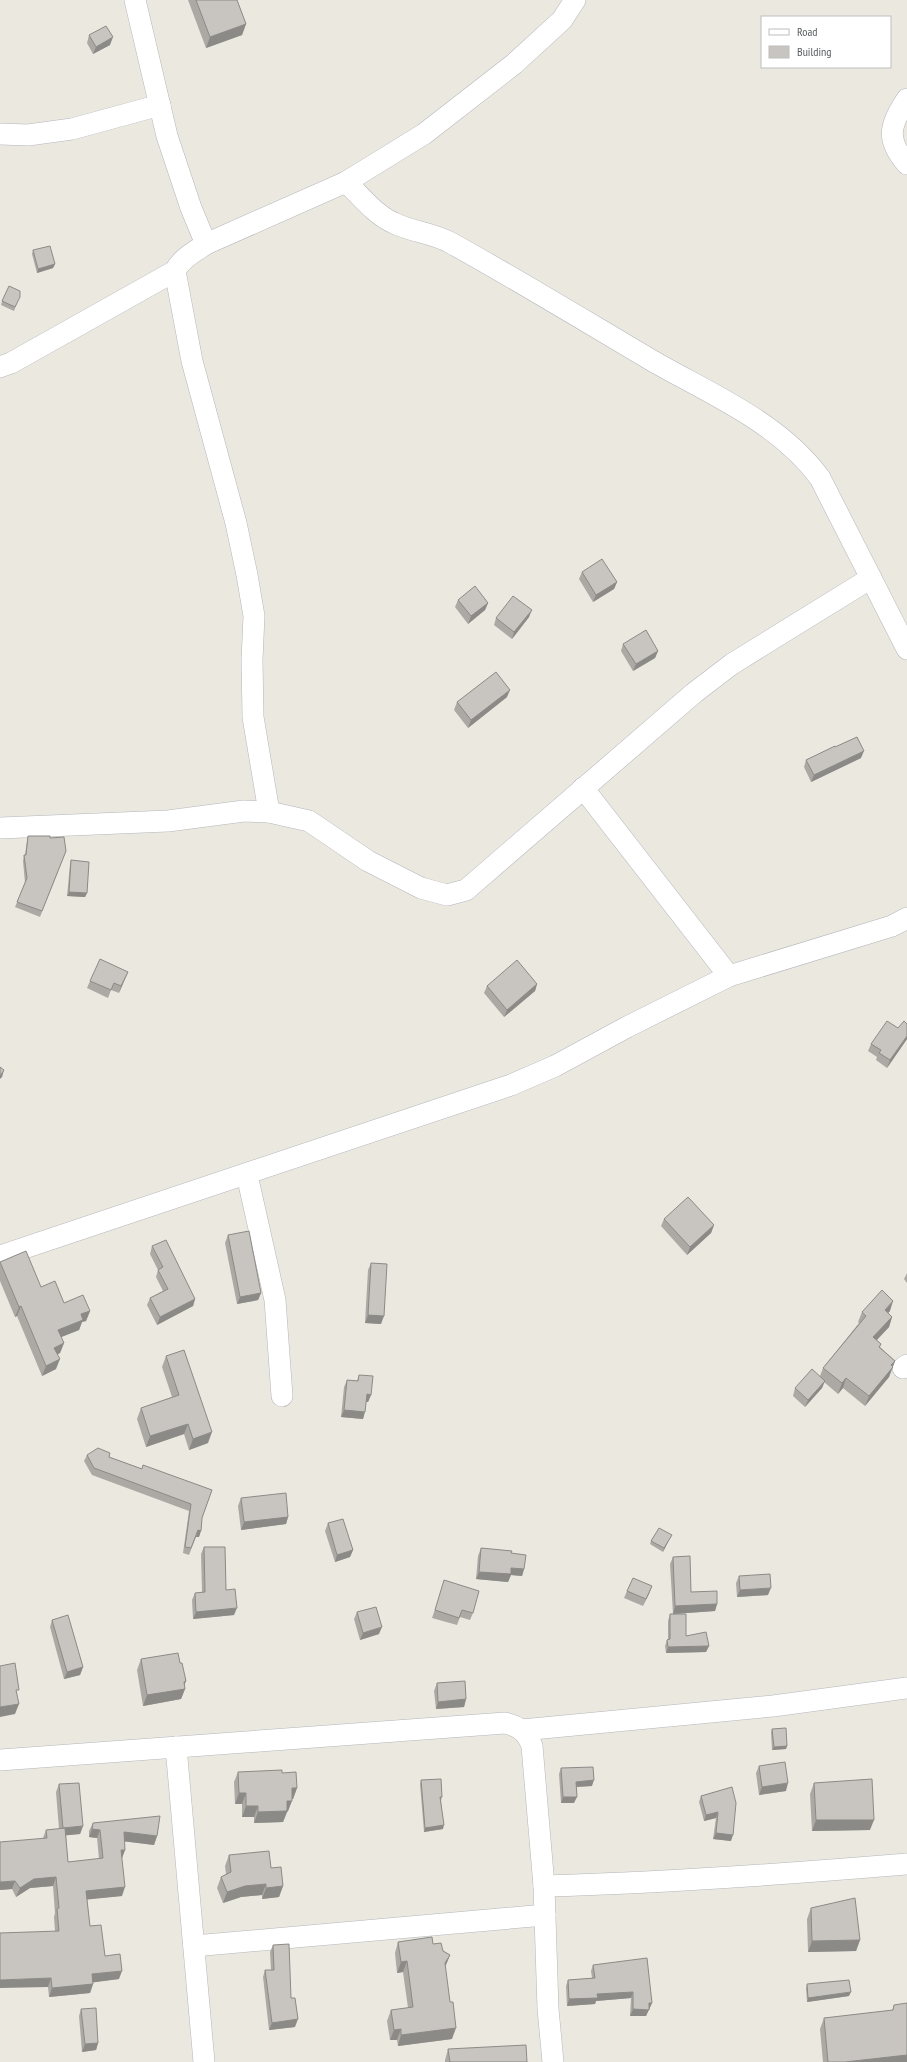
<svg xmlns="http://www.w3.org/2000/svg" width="907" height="2062" viewBox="0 0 907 2062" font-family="'PT Sans Narrow',sans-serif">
  <rect width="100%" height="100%" fill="#ebe8e0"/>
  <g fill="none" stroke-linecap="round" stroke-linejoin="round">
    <defs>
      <g id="street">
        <path d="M135,0l32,136 24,72 15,36"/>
        <path d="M907,99c-17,26 -22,40 0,65"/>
        <path d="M0,134l28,1 44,-6 88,-24"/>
        <path d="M346,182c15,14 29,33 48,41 18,9 39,10 57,20 67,37 134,78 200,117 59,34 128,62 169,118l87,171"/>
        <path d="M175,271l17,90 44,162 11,52 7,41 -2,44 1,57 16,95"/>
        <path d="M0,367l11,-4 164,-92c7,-13 19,-19 31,-27l140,-62 78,-48 90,-70 48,-44 13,-20"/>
        <path d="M583,788l146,188"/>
        <path d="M0,828l168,-7 76,-10 25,1 40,9 59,40 53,27 26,7 19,-5 228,-197 38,-29 139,-86"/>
        <path d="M247,1175l28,125 7,96"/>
        <path d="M0,1256l511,-171 44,-19 72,-39 102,-51 163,-50 15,-8"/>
        <path d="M903,1368l4,-3"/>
        <path d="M522,1730l251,-24 134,-18"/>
        <path d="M176,1747l28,315"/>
        <path d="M0,1760l505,-37c14,3 22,9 27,23l12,140 4,123 5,53"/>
        <path d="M544,1886c121,-3 242,-12 363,-22"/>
        <path d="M194,1946l351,-31"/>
      </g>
    </defs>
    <use href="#street" stroke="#b3b6ba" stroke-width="22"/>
    <use href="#street" stroke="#fff" stroke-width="21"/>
  </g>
  <g fill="#aca9a5">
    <path d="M188,0h49l9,24 -4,11 -36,13z"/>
    <path d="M89,35l21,10 -17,9 -6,-11z"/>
    <path d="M33,250l22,14 -2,4 -16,5 -5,-19z"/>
    <path d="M18,300l-4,11 -13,-6 1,-4z"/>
    <path d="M582,572l35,10 -3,7 -21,13 -14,-23z"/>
    <path d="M458,600l30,3 -3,7 -17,14 -13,-17z"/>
    <path d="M529,617l-17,22 -18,-14 2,-7z"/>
    <path d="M623,644l35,7 -3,7 -22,13 -12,-20z"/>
    <path d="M507,697l-39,31 -14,-18 3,-8z"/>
    <path d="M835,747l26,11 -50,24 -7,-15 2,-7z"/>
    <path d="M28,836l22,2 16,13 -26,66 -25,-10 10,-24 -2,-22 1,-6h1l2,-14z"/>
    <path d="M71,860l16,33 -2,4 -18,-1 3,-32z"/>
    <path d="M128,972l-9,21 -8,-3 -3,8 -21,-10 3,-7z"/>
    <path d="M537,984l-2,7 -31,26 -20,-24 3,-7z"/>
    <path d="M907,1024v15l-20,29 -11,-8 1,-3 -9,-6 3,-7z"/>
    <path d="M664,1219l50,6 -3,8 -24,22 -26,-29z"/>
    <path d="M228,1235l33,58 -3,7 -21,4 -12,-61z"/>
    <path d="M152,1246l43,53 -2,7 -36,19 -10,-20 3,-7 13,-7 -7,-14 2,-7 -8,-16z"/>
    <path d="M0,1262l41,25 23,16 26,8 -4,10 -4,1 -3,8 -18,7 3,6 -4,10 -3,2 -1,14 -14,7 -25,-60 -2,1 -15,-36z"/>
    <path d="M371,1263l10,61 -16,-1 3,-53z"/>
    <path d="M907,1273v10l-3,-4z"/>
    <path d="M890,1311l-2,2 4,4 -3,10 -12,13 4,4 -1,3 15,14 -6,16 -24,29 -22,-18 -5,6 -14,-12 -2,6 -17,19 -12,-11 2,-8 25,-12 3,-8 36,-45 -1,-1 4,-10z"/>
    <path d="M166,1356l42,87 -19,7 -5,-16 -38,13 -9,-28 4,-11 31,-11 -10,-30z"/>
    <path d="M359,1375l12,20 -3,7h-2l-3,17 -22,-2 3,-30 3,-7 10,1z"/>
    <path d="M87,1455l22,2 33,12 70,21 -10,28 -3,19h-3l-7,18 -6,-2 6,-42 -97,-36 -8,-14z"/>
    <path d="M241,1498l47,19 -2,7 -45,6 -3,-24z"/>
    <path d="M328,1523l25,27 -3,7 -15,5 -10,-31z"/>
    <path d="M670,1538l-7,14 -13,-8 1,-3z"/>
    <path d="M204,1547l22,43 8,25 -41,4 -1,-19 3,-7 7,-1 -1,-38z"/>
    <path d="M481,1548l30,5 13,16 -2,7 -11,-1 -3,7 -32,-3 2,-23z"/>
    <path d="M673,1557l18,35 26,12 -2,7 -42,3 -3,-50z"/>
    <path d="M739,1576l29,19 -31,2 -1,-14z"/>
    <path d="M652,1586l-9,20 -19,-8 3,-7z"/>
    <path d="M442,1588l31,25 -3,7 -10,-3 -3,8 -25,-7z"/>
    <path d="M357,1612l22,22 -19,6 -6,-21z"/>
    <path d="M670,1614l16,22 23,10 -3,6 -40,1 -1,-7 2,-6 1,-1v-18z"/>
    <path d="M52,1620l31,47 -3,8 -16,4 -14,-52z"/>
    <path d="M141,1659l39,4 6,18 -2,4 1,4 -4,10 -38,7 -6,-36z"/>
    <path d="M437,1683l29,16 -2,8 -28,2 -2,-18z"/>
    <path d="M772,1729l15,17 -1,3 -14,1 -1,-18z"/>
    <path d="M759,1766l27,25 -27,4 -3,-22z"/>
    <path d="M561,1768l31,18 -16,1 -2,16h-13l-2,-29z"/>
    <path d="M238,1772l44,1 15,15 -4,11h-1l-4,12 -1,1 -4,10 -29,1v-6h-12v-13h-7l-1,-22z"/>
    <path d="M421,1780l21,17 -1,4 2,28 -19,3 -4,-48z"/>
    <path d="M814,1783l56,47 -58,1 -2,-37z"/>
    <path d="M59,1784l24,42 -3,8 -14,1 2,27 31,-3 -2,-21 -8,-1v-6l4,-8 64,13 -3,9 -30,-4 1,9 -3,8v38l-35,3 3,27 15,30 14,23 -26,3v2l-3,9 -41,4 -1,-10 7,-56 -1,-14 1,-4 -2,-27 -23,2 -14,9 -4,-8 -12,1 43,-52 3,-8 13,-1 -3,-37z"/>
    <path d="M732,1787l-1,54 -18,-2 3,-21 -12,3 -5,-19 2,-6z"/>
    <path d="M229,1855l42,13 12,18 -4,11 -17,2v-4l-21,2 -18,6 -6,-15 4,-11 5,-3 -1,-8z"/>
    <path d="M811,1908l49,32 -4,11 -48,1 -1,-33z"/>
    <path d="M398,1942l35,2 17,11 -5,12 7,72 -54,7 -1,-6h-7l-3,-19 4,-11 17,-2 -5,-36 -6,1 -2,-20z"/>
    <path d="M273,1945l22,82 -26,3 -6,-53 2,-7h6l-1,-18z"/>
    <path d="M593,1965l59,38 -6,13h-16l1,-18 -35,3 -1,3 -28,2 -1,-20 2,-6 24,-2 -1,-7z"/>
    <path d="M807,1984l42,12 -42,6 -1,-14z"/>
    <path d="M894,2005l13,57h-84l-3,-33 4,-11 68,-7z"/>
    <path d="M81,2009l17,34 -2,7 -14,2 -3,-36z"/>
    <path d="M448,2049l79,13h-82v-2z"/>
  </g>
  <g fill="#8c8a86">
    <path d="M246,24l-4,11 -36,13 4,-11z"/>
    <path d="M113,37l-3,8 -17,9 3,-7z"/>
    <path d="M55,264l-2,4 -16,5 1,-4z"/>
    <path d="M617,582l-3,7 -21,13 3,-7z"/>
    <path d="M488,603l-3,7 -17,14 3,-8z"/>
    <path d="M532,610l-3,7 -17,22 2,-7z"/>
    <path d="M658,651l-3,7 -22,13 3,-7z"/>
    <path d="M510,690l-3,7 -39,31 3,-8z"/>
    <path d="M864,751l-3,7 -50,24 3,-7z"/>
    <path d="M69,892l18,1 -2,4 -18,-1z"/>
    <path d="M128,972l-9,21 2,-7z"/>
    <path d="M537,984l-2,7 -31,26 3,-7z"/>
    <path d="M907,1036v3l-20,29 3,-8z"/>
    <path d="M4,1070l-2,7 -2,2v-3z"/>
    <path d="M714,1225l-3,8 -24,22 3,-8z"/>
    <path d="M261,1293l-3,7 -21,4 3,-7z"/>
    <path d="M195,1299l-2,7 -36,19 3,-8z"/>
    <path d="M893,1301l-3,10 -9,9 4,-10z"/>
    <path d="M21,1306l-4,10 -2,1 4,-10z"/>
    <path d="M90,1311l-4,10 -4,1 -3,8 -25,10 4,-10 23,-16z"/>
    <path d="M368,1315l16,1 -3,8 -16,-1z"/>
    <path d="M892,1317l-3,10 -19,20 3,-10z"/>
    <path d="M64,1343l-4,10 -10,5 4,-10z"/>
    <path d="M60,1359l-4,10 -14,7 4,-10z"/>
    <path d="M895,1361l-6,16 -24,29 4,-10z"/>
    <path d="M846,1378l-3,10 -5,6 4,-11z"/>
    <path d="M825,1381l-3,7 -17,19 3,-7z"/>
    <path d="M367,1394l4,1 -3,7h-4z"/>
    <path d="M344,1410l21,2 -2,7 -22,-2z"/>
    <path d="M188,1424l-4,10 -38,13 4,-11z"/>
    <path d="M212,1432l-4,11 -19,7 4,-11z"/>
    <path d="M288,1517l-2,7 -45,6 3,-8z"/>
    <path d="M198,1530l3,1 -2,6h-3z"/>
    <path d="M672,1535l-2,3 -7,14 1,-4z"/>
    <path d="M353,1550l-3,7 -15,5 2,-7z"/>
    <path d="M511,1568l13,1 -2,7 -11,-1 -3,7 -32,-3 3,-7z"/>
    <path d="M652,1586l-3,8 -6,12 3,-7z"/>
    <path d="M771,1588l-3,7 -31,2 3,-7z"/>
    <path d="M717,1604l-2,7 -42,3 2,-8z"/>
    <path d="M237,1608l-3,7 -41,4 3,-7z"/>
    <path d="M382,1627l-3,7 -19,6 3,-7z"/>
    <path d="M709,1646l-3,6 -40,1 2,-6z"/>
    <path d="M83,1667l-3,8 -16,4 3,-7z"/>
    <path d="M186,1681l-3,8h2l-4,10 -38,7 4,-11z"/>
    <path d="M466,1699l-2,8 -28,2 2,-7z"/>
    <path d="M19,1704l-4,10 -15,3v-10z"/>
    <path d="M787,1746l-1,3 -14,1 2,-3z"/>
    <path d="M594,1780l-2,6 -18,1 2,-5z"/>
    <path d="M788,1783l-2,8 -27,4 3,-8z"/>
    <path d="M292,1788h5l-4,11h-5z"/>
    <path d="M239,1793h7l-4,11h-7z"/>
    <path d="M563,1797h14l-3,6h-13z"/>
    <path d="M287,1801h5l-4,10 -1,1 -4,10 -29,1 4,-11z"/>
    <path d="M246,1806h12l-4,11h-12z"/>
    <path d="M718,1812l-2,6 -12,3 2,-6z"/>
    <path d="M816,1820h58l-4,10 -58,1z"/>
    <path d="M444,1825l-1,4 -19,3 1,-4z"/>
    <path d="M83,1826l-3,8 -20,2 3,-8z"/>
    <path d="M92,1829l8,1 -3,8 -8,-1z"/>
    <path d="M124,1832l33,4 -3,9 -33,-4z"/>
    <path d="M716,1833l17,2 -2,6 -18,-2z"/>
    <path d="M121,1850h4l-3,8 -4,1z"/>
    <path d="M56,1877l-3,9 -23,2 -14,9 4,-9 14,-9z"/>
    <path d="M15,1881l-3,8 -12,1v-8z"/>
    <path d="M266,1884l-4,11 -21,2 -18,6 4,-11 18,-6z"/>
    <path d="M283,1886l-4,11 -17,2 4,-11z"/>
    <path d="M125,1887l-3,9 -39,4 3,-9z"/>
    <path d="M860,1940l-4,11 -48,1 4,-11z"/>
    <path d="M450,1955l-4,10 -5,9 4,-11z"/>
    <path d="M407,1961l-4,11 -6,1 4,-11z"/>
    <path d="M122,1971l-3,8 -30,4 3,-9z"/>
    <path d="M51,1978l-3,9 -48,1v-8z"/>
    <path d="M93,1984l-3,9 -41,4 3,-9z"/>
    <path d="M633,1992l-2,6 -35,3 -1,3 -28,2 2,-7 28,-5z"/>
    <path d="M851,1992l-2,4 -42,6 1,-4z"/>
    <path d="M649,2003h3l-6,13h-16l3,-7z"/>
    <path d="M298,2019l-3,8 -26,3 3,-7z"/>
    <path d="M456,2028l-4,11 -54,7 3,-11z"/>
    <path d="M401,2029l-4,11h-7l4,-10z"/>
    <path d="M98,2043l-2,7 -14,2 3,-8z"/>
    <path d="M907,2055v7h-62z"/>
  </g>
  <g fill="#c8c5c0" stroke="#8c8a86">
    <path d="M196,0h41l9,24 -36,13z"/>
    <path d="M106,26l7,11 -17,10 -7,-12z"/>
    <path d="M50,246l5,18 -17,5 -5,-19z"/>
    <path d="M9,286l11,5v6l-5,10 -13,-6z"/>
    <path d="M602,559l15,23 -21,13 -14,-23z"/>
    <path d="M475,586l13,17 -17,13 -13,-16z"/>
    <path d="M513,596l19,14 -18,22 -18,-14z"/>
    <path d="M646,630l12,21 -22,13 -13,-20z"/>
    <path d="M496,672l14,18 -39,30 -14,-18z"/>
    <path d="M857,737l7,14 -50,24 -8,-15 29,-14v1z"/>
    <path d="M28,836h22v2l14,-1 2,14 -24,60 -25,-9 10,-24 -3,-23h2z"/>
    <path d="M71,860l18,2 -2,31 -18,-1z"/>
    <path d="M100,959l28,13 -7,14 -7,-3 -3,7 -21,-9z"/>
    <path d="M517,960l20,24 -30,26 -20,-24z"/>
    <path d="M887,1021l11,7 6,-7 3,3v12l-17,24 -11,-7 2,-3 -10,-6z"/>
    <path d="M0,1067l4,3 -4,6z"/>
    <path d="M688,1197l26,28 -24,22 -26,-28z"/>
    <path d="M249,1231l12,62 -21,4 -12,-62z"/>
    <path d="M166,1240l29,59 -35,18 -10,-19 18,-9 -10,-19 5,-3 -11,-21z"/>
    <path d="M26,1251l15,36 14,-6 9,22 19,-8 7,16 -9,3 2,6 -25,10 6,13 -10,5 6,11 -14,7 -25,-60 -2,1 -19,-45z"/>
    <path d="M371,1263l16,1 -3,52 -16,-1z"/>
    <path d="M882,1290l11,11 -8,9 7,7 -19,20 8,7 -2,3 16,14 -4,4 2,2 -24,29 -23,-18 -4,5 -19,-15 43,-52 -4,-4z"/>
    <path d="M184,1350l28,82 -19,7 -5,-15 -38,12 -9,-28 38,-13 -13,-39z"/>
    <path d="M812,1369l13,12 -17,19 -13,-12z"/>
    <path d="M359,1375l14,1 -2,19 -4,-1 -2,18 -21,-2 3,-30 11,1z"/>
    <path d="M98,1448l12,5 -1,4 33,12 1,-4 69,25 -10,28 -1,13 -3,-1 -7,18 -6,-1 6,-43 -97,-36 -7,-13z"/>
    <path d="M286,1493l2,24 -44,5 -3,-24z"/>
    <path d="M343,1519l10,31 -16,5 -9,-32z"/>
    <path d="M659,1528l13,7 -8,13 -13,-7z"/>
    <path d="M204,1547h21l1,43 9,-1 2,19 -41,4 -1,-19 10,-1z"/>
    <path d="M481,1548l31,3 -1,2 15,2 -2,14 -13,-1v6l-32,-2z"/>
    <path d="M690,1556l1,36 26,-1v13l-42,2 -2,-49z"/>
    <path d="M770,1574l1,14 -31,2 -1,-14z"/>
    <path d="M633,1578l19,8 -6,13 -19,-8z"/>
    <path d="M444,1580l35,11 -6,22 -11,-3 -3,8 -24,-8z"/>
    <path d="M376,1607l6,20 -19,6 -6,-21z"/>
    <path d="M670,1614h16v22l20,-4 3,14 -41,1 -1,-7 3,-1z"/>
    <path d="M68,1615l15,52 -16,5 -15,-52z"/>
    <path d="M178,1653l2,10h2l4,18 -2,1 1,7 -38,6 -6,-36z"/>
    <path d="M15,1663l4,27h-3l3,14 -19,3v-41z"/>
    <path d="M465,1681l1,18 -28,3 -1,-19z"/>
    <path d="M786,1728l1,18 -13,1 -2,-18z"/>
    <path d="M785,1762l3,21 -26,4 -3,-21z"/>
    <path d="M593,1767l1,13 -18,2 1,15h-14l-2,-29z"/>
    <path d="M282,1770v3l14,-1 1,16h-5v13h-5v10l-29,1v-6h-12v-13h-7l-1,-21z"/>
    <path d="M441,1779l1,18h-2l4,28 -19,3 -4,-48z"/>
    <path d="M872,1779l2,41h-58l-2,-37z"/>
    <path d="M79,1783l4,43 -20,2 -4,-44z"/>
    <path d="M732,1787l4,16 -3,32 -17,-2 2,-21 -12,3 -5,-19z"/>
    <path d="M160,1816l-3,20 -33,-4 1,18h-4l4,37 -39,4 4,35 11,-1 4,31 15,-2 2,17 -30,3 1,10 -41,4 -1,-10 -51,2v-47l59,-2 -2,-22 2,-1 -3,-31 -22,2 -14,9 -5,-7 -15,1v-40l47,-4 -1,-8 19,-2 3,34 35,-4 -3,-28 -8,-1 1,-6z"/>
    <path d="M269,1851l2,17 10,-1 2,19 -17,2v-4l-21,2 -18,6 -6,-15 10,-5 -2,-17z"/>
    <path d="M855,1898l5,42 -48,1 -1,-33z"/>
    <path d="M432,1937l1,7 8,-1 2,8 7,4 -5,8 5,39h3l3,26 -55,7v-6l-7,1 -3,-20 22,-3 -6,-46 -6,1 -3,-20z"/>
    <path d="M289,1944l2,54h4l3,21 -26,4 -7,-53h9l-1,-25z"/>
    <path d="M647,1958l5,45h-3v7l-16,-1v-17l-36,2 1,4 -29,1 -1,-19 27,-2 -2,-13z"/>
    <path d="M849,1980l2,12 -43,6 -1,-14z"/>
    <path d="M907,2003v52l-62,7h-17l-4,-44 69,-8 1,-5z"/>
    <path d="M96,2008l2,35 -13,1 -4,-35z"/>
    <path d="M526,2045l1,17h-77l-2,-13z"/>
  </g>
  <rect x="761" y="16" width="130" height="52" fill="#ffffff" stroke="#bdbebf"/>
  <rect x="769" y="29" width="20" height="6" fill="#ffffff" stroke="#bdbebf"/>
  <text x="797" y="36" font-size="12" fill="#595d60">Road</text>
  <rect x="769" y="46" width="20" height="12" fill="#c8c5c0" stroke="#bdbebf"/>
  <text x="797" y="56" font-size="12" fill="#595d60">Building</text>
</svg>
